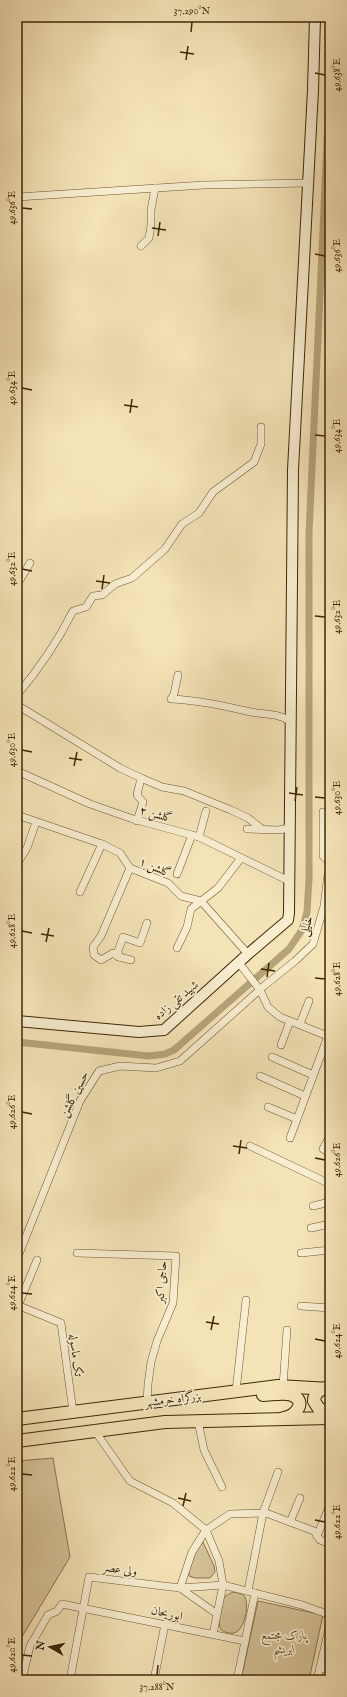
<svg xmlns="http://www.w3.org/2000/svg" width="347" height="1697" viewBox="0 0 347 1697" font-family="'IM FELL English',Amiri,serif">
  <rect width="100%" height="100%" fill="#f4e3b7"/>
  <filter id="stains"><feTurbulence type="fractalNoise" baseFrequency=".005" numOctaves="4"/><feColorMatrix values="0 0 0 0 .2 0 0 0 0 .09 0 0 0 0 .02 0 0 0 .5 -.17"/></filter>
  <radialGradient id="worn" r=".72"><stop offset=".6" stop-color="#630" stop-opacity="0"/><stop offset="1" stop-color="#630" stop-opacity=".3"/></radialGradient>
  <g fill="#d5c399" stroke="#89754f">
    <path d="M53,1458l17,99 -53,88v-184z"/>
    <path d="M203,1542l11,24 1,6 -5,6h-15l-6,-2c-2,-13 6,-24 14,-34z"/>
    <path d="M234,1592c4,1 8,1 11,5 4,8 0,28 -7,34 -5,4 -12,2 -17,-1 -4,-7 -1,-24 2,-31 3,-4 7,-6 11,-7z"/>
    <path d="M258,1601l65,14 -14,65h-68z"/>
  </g>
  <g fill="none" stroke-linecap="round" stroke-linejoin="round">
    <path stroke="#b6a37a" stroke-width="7" d="M17,1042l132,14 16,-2 9,-4 115,-101 13,-19 5,-18 2,-33v-346l21,-455"/>
    <defs>
      <g id="street">
        <path d="M17,197l187,-12 103,-2"/>
        <path d="M141,246l8,-8 2,-13v-15l4,-22"/>
        <path d="M17,585l13,-22"/>
        <path d="M178,675l-4,19 -3,5c27,1 53,7 80,13 15,3 26,1 39,9"/>
        <path d="M17,695c22,-26 41,-54 56,-84l13,-4 7,-11 9,-1 13,-11 17,-6 33,-29 17,-25 17,-11 14,-21 41,-30 7,-18v-17"/>
        <path d="M17,705l103,63 21,10 -4,17 6,7 -6,19"/>
        <path d="M17,771l73,33 43,15 66,18 90,44"/>
        <path d="M141,778l21,9 22,4 47,19 17,8 14,11"/>
        <path d="M323,812v44l7,7"/>
        <path d="M17,815l85,29 18,9 10,15 38,15 13,13 20,5 47,53"/>
        <path d="M247,829l31,1 12,-2"/>
        <path d="M199,837l7,-26"/>
        <path d="M17,864l10,-16 9,-26"/>
        <path d="M130,868l-29,68 -8,11 1,8 7,5 12,-7 6,4 12,3"/>
        <path d="M177,874l15,-39"/>
        <path d="M80,892l22,-48"/>
        <path d="M177,948l10,-21 4,-18 27,-21 23,-30"/>
        <path d="M119,957l-1,-6 5,-14 17,6 7,-20"/>
        <path d="M239,963l21,27 8,17 12,10 50,20"/>
        <path d="M300,1024l9,-23"/>
        <path d="M281,1045l9,-24"/>
        <path d="M272,1057l41,18"/>
        <path d="M260,1076l45,20"/>
        <path d="M268,1107l29,12"/>
        <path d="M330,1136l-7,13 7,4"/>
        <path d="M290,1138l38,-102"/>
        <path d="M250,1146l80,38"/>
        <path d="M313,1206l17,-4"/>
        <path d="M311,1228l19,-4"/>
        <path d="M77,1253l99,3 -3,47 -16,38 -6,21 -3,22 -1,19"/>
        <path d="M301,1253l29,-3"/>
        <path d="M17,1259l63,-158 19,-30 21,-5 36,2 24,-7 84,-75 31,-25 18,-17 11,-38 4,-32 2,-4"/>
        <path d="M17,1305l44,18 12,89"/>
        <path d="M18,1306l19,-46"/>
        <path d="M301,1306l29,2"/>
        <path d="M283,1386l4,-56"/>
        <path d="M236,1391l10,-91"/>
        <path d="M198,1421l6,29 18,37"/>
        <path d="M95,1431l35,50 43,22 33,27 13,31 4,24 -10,49"/>
        <path d="M290,1522l10,-24"/>
        <path d="M317,1536l13,-31"/>
        <path d="M180,1588l12,-36 14,-22 24,-16 36,-1 48,18 6,9 10,4"/>
        <path d="M180,1588l37,26"/>
        <path d="M248,1591l15,-78 15,-41"/>
        <path d="M320,1668l10,2"/>
        <path d="M22,1680l8,-34 18,-31 9,-4 5,-7 183,37"/>
        <path d="M70,1680l19,-103 91,11 43,-3 79,20 28,10"/>
        <path d="M154,1680l11,-56"/>
        <path d="M237,1680l18,-87"/>
        <path d="M317,1680l13,-56"/>
      </g>
      <path id="secondary" d="M17,1021l122,11 25,-2 84,-76 40,-34 1,-7 4,-443 20,-380 2,-73"/>
      <g id="highway">
        <path d="M327,1388c-8,1 -13,5 -13,13l5,8 11,3"/>
        <path d="M263,1395c8,0 21,-3 29,0 16,7 3,21 -8,23"/>
        <path d="M17,1419l261,-33 52,3"/>
        <path d="M17,1441l148,-19 165,-4"/>
      </g>
    </defs>
    <use href="#street" stroke="#6b5632" stroke-width="8"/>
    <use href="#secondary" stroke="#3d2705" stroke-width="12"/>
    <use href="#highway" stroke="#3d2705" stroke-width="14"/>
    <use href="#street" stroke="#f8edd0" stroke-width="7"/>
    <use href="#secondary" stroke="#f8edd0" stroke-width="10"/>
    <use href="#highway" stroke="#f4e3b7" stroke-width="12"/>
  </g>
  <path fill="none" stroke="#3d2705" stroke-width="1.5" d="M191,32l1,-10M180,52l14,2M186,60l2,-14M315,73l10,2M22,208l10,1M152,228l14,2M158,236l2,-14M315,254l10,2M22,388l10,2M124,405l14,2M130,413l2,-14M315,435l10,1M22,569l10,2M96,581l14,2M102,589l2,-14M315,616l10,1M22,750l10,2M69,758l13,2M74,766l3,-14M289,793l14,2M315,797l10,1M295,801l2,-14M22,931l10,2M41,934l13,2M46,942l3,-14M261,969l14,2M267,977l2,-14M315,978l10,1M22,1112l10,2M233,1146l14,2M239,1154l2,-14M315,1158l10,2M22,1293l10,1M206,1322l13,2M211,1330l3,-14M315,1339l10,2M22,1474l10,1M178,1498l13,3M183,1506l3,-13M315,1520l10,2M22,1655l10,1M157,1675l1,-10"/>
  <g text-anchor="middle" stroke-width="3.5" stroke-linejoin="round" paint-order="stroke">
    <g font-size="12" fill="#3d2705" stroke="#f8edd0">
      <text transform="translate(156 814) rotate(15)" y="4">گلشن ۲</text>
      <text transform="translate(155 867) rotate(23)" y="4">گلشن ۱</text>
      <text transform="translate(306 926) rotate(-73)" y="4">خلیلی</text>
      <text transform="translate(176 1000) rotate(-40)" y="4">شهید تقی زاده</text>
      <text transform="translate(74 1094) rotate(-63)" y="4">حسین گلشن</text>
      <text transform="translate(161 1282) rotate(-86)" y="4">حاجی اکبر</text>
      <text transform="translate(76 1355) rotate(82)" y="4">تک ماسوله</text>
      <text transform="translate(173 1399) rotate(-7)" y="4">بزرگراه خرمشهر</text>
      <text transform="translate(120 1569) rotate(7)" y="4">ولی عصر</text>
      <text transform="translate(167 1613) rotate(12)" y="4">ابوریحان</text>
    </g>
    <g font-size="12" font-style="italic" fill="#634e2a" stroke="#f8edd0">
      <text x="284" y="1639">پارک مجتمع<tspan x="284" dy="14">ابریشم</tspan></text>
    </g>
  </g>
  <rect width="347" height="1697" fill="none" stroke="#f4e3b7" stroke-width="44"/>
  <g transform="translate(50 1647) rotate(279)" stroke="#f8edd0" stroke-width="3" paint-order="stroke">
  <path d="M0-3L7 15L0 10L-7 15Z" fill="#3d2705"/>
  <text y="-6" font-size="11" font-weight="bold" text-anchor="middle" fill="#3d2705">N</text>
  </g>
  <rect x="22" y="22" width="303" height="1653" fill="none" stroke="#3d2705" stroke-width="1.5"/>
  <g font-size="10" text-anchor="middle" fill="#3d2705">
    <text x="192" y="14">37.290°N</text>
    <text transform="translate(336 75) rotate(-90)" y="4">49.638°E</text>
    <text transform="translate(11 208) rotate(-90)" y="4">49.636°E</text>
    <text transform="translate(336 256) rotate(-90)" y="4">49.636°E</text>
    <text transform="translate(11 388) rotate(-90)" y="4">49.634°E</text>
    <text transform="translate(336 436) rotate(-90)" y="4">49.634°E</text>
    <text transform="translate(11 569) rotate(-90)" y="4">49.632°E</text>
    <text transform="translate(336 617) rotate(-90)" y="4">49.632°E</text>
    <text transform="translate(11 750) rotate(-90)" y="4">49.630°E</text>
    <text transform="translate(336 798) rotate(-90)" y="4">49.630°E</text>
    <text transform="translate(11 931) rotate(-90)" y="4">49.628°E</text>
    <text transform="translate(336 979) rotate(-90)" y="4">49.628°E</text>
    <text transform="translate(11 1112) rotate(-90)" y="4">49.626°E</text>
    <text transform="translate(336 1160) rotate(-90)" y="4">49.626°E</text>
    <text transform="translate(11 1293) rotate(-90)" y="4">49.624°E</text>
    <text transform="translate(336 1341) rotate(-90)" y="4">49.624°E</text>
    <text transform="translate(11 1474) rotate(-90)" y="4">49.622°E</text>
    <text transform="translate(336 1522) rotate(-90)" y="4">49.622°E</text>
    <text transform="translate(11 1655) rotate(-90)" y="4">49.620°E</text>
    <text x="157" y="1690">37.288°N</text>
  </g>
  <rect width="100%" height="100%" filter="url(#stains)"/>
  <rect width="100%" height="100%" fill="url(#worn)"/>
</svg>
